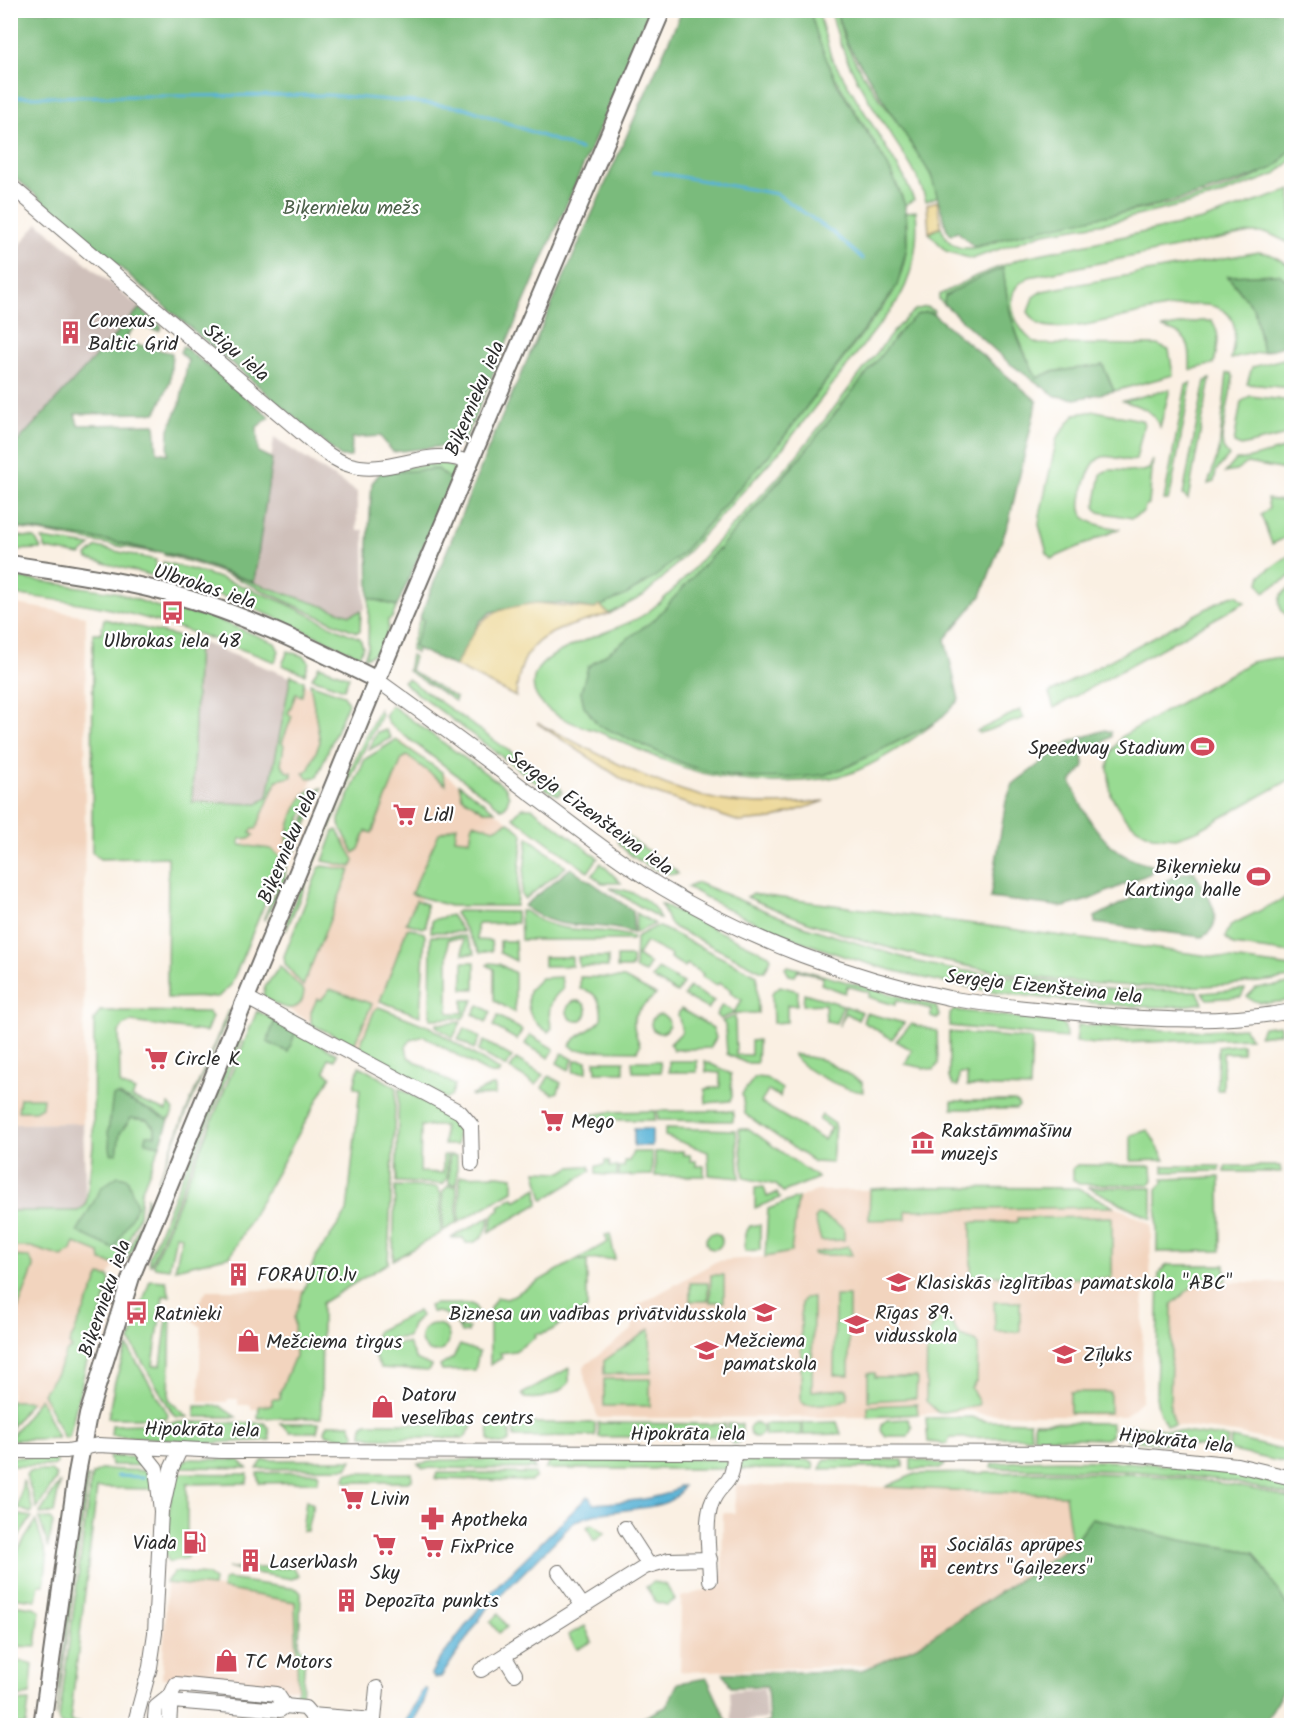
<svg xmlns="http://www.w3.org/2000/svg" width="1302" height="1736" viewBox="0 0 1302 1736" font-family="Kalam,sans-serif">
  <rect width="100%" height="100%" fill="#fff"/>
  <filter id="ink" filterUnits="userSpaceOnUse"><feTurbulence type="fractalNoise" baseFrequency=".0167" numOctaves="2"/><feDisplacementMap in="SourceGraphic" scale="12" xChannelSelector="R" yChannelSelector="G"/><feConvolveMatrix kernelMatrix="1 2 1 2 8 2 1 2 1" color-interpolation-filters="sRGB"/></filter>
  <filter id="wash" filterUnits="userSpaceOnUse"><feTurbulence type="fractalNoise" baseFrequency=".008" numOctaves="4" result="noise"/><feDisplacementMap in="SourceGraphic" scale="24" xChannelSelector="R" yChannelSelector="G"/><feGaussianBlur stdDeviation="1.35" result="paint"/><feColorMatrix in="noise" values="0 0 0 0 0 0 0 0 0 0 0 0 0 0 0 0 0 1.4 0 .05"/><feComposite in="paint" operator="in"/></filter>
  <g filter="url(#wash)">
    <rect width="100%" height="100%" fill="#faf0e3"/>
    <g fill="#f2d4be">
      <path d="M10,603l76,13 -3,507 -72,1z"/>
      <path d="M290,677l23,12 15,52 -49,120 -39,-8 18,-49 10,-8z"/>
      <path d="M395,741h6l121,91 -5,16 -74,-6 -82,208 -84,-47 104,-254z"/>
      <path d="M968,1187l110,1 73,36 -1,62 -7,1 -1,113 -17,16 -143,-2 -11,-3 -97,6 -276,1 -13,-38 -1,-14 48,-36 5,-24 80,-45 48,-4 3,-48 49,-18z"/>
      <path d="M86,1205l41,30 -73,170 -43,-2v-192h67z"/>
      <path d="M1199,1281l84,2 8,5v157l-56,-12 -60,-8 -5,-17 2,-104z"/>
      <path d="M207,1290h97l-10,28 1,38 -15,43 -8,6 -21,5v-5h-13v-6h-10l-1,3h-28l2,-75 -17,-13 3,-7 7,2z"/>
      <path d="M736,1485l149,2 180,8 10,75 -177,94 -218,8 1,-75 41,-11 1,-73h12z"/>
      <path d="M167,1583l46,4 82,14 3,88 -136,-11z"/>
    </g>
    <g fill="#cfc0ba">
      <path d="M38,223l102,85 -129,141v-193z"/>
      <path d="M274,438l83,54v38h7l1,79 -15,6 -96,-33z"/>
      <path d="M198,641l92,36 -22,119 -10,8 -66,-2z"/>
      <path d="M83,1123l3,82 -8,6h-67v-87z"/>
      <path d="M764,1688l2,31 -34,3 -2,-31z"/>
    </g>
    <g fill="#98db92" stroke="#62835e" stroke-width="1.5">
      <path d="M810,11h8l13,46 73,120 10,23 -9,5c-25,-71 -78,-117 -95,-194z"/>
      <path d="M831,11h5c11,67 82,120 103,185l-13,5c-7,-25 -21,-45 -35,-66 -26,-40 -50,-77 -60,-124z"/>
      <path d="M1291,148v13l-17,14 -62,23 -101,24 -67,11 -72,26 -26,-8 -17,-18 12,-7c3,12 11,22 24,22 19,1 54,-16 75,-21 61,-13 216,-25 251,-79z"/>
      <path d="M1291,190v54l-23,-11h-18l-221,44c-3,2 -9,6 -12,9 -13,19 3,51 22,58l118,1 12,5 4,25 -59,16 -11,-26 -52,7 -14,6c-21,-40 -29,-65 -34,-110l-58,28 -1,8 -5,-4v-5l37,-19 49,-19 177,-37z"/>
      <path d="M916,211c3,32 -3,69 -22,95l-112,143 -116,126 -23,21 -34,18 -10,-9 43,-19 39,-32 96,-108 114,-150c15,-25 18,-56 15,-84z"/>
      <path d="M1258,252l12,2 21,12v18l-12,-10 -51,3 26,32 9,43 -32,7c2,-12 7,-29 0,-41 -26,-41 -155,27 -194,5 -3,-3 -6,-7 -9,-11l5,-15 9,-6z"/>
      <path d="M926,307l8,4 -1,3 -4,-2 -208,234 -1,5 -2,-1 -63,69 -67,48 -7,25 3,14 14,19 91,41 44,11 20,1 96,-12 89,-45c-27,19 -58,42 -90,53 -16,5 -34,6 -50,7 -85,6 -126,-17 -201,-50 -22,-6 -70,-22 -63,-53 6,-31 86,-46 111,-64 28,-20 50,-48 74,-74 24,-26 51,-52 74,-80 36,-44 70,-91 106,-135l16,-15z"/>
      <path d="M1201,321h11c10,15 5,27 2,43l-24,6c1,-25 -1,-36 -28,-42z"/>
      <path d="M1291,357v31l-44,-4 5,-17z"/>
      <path d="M1227,373h4l2,4 -11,61 1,10 6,8 -13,15 -2,11 -6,2 11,-33z"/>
      <path d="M1210,379l-22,120 -5,-4 22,-114z"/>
      <path d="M1191,383l-20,108 -3,9h-4l22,-115z"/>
      <path d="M1170,389l-10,38c-8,-18 -19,-20 -37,-26z"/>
      <path d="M1250,396l41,5v33l-50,12 -7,-3 7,-41z"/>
      <path d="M1096,411l45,9 3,3 -8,37c-12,3 -24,-7 -36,-2 -11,5 -23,44 -18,55 7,13 25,13 37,16l-68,30 -4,-6 -8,-28 1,-10 17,-77 18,-24z"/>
      <path d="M1291,447v24l-44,-8 -11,8 -11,2 11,-13h7z"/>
      <path d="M1153,460l-4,44 -4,2 -1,6 -12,6 -33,-6 -4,-5 6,-33c12,-10 31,3 48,-5z"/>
      <path d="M444,463l8,4 3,5 -3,9 -14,-12 -58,4 8,-4z"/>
      <path d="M1267,499l24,3v33l-19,9 -11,-29 8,-7z"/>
      <path d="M11,527l100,14 46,12z"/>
      <path d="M10,535l25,3 6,11 -30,1z"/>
      <path d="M42,539l49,7 -11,9 -34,-6z"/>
      <path d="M97,547l59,13 -2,16 -66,-17 -1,-3z"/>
      <path d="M164,553l186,62 11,-4 -1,20 -3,1c-65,-24 -124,-62 -193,-77z"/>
      <path d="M1291,554v22l-27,16 -5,-9 2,-8z"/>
      <path d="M163,562c42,10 83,24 122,41 26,12 49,26 75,35l3,9 -4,9c-65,-30 -128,-61 -197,-79z"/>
      <path d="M11,577l104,15 46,16 50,9 64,26 4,8 -4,11c-57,-22 -114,-42 -174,-55 -30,-6 -60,-9 -90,-13z"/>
      <path d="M1291,588h1l-1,29c-15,-5 -16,-23 0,-29z"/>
      <path d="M1237,595l8,7 -191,106 -5,-15 181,-97z"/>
      <path d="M369,598l28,8 -5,12 -4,2c2,15 -9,36 -24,38l4,-11z"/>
      <path d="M420,618l4,2 -10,27 3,2 -1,4 -5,-3v-5z"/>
      <path d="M104,619l94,22 -6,161 66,2 10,-8 23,-121 13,6 -2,15 -6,-2 -8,20 4,2 -10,27 2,2 -3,19 6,8h5v5l-15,3 -21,49 -3,-1 -3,5 4,2 -3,3 -11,1v6l31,4 12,10 -52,126 -13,12 -51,1 1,-141 -68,2 -8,-7 1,-219h8z"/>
      <path d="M288,651l17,6 4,5 -4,12 -23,-9z"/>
      <path d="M411,655l3,2 -4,13 46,28 -1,3 -47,-30z"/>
      <path d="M1274,658l17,3v118l-92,51 -23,8 -24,-2 -15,-8 -13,-11 -13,-22 -3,-28 4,-16 10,-15 129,-74z"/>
      <path d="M319,666l30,11 -5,12 -32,-11z"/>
      <path d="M408,679l152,108 2,5 -4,3 -13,-6 -139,-104 -3,-4z"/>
      <path d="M310,683l34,12 4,8 -31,74 -9,1 -5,-5 6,-4 11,-27z"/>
      <path d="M391,705l115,83 3,9 -3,9 -4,3 -113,-85 -4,-8z"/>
      <path d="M379,709l2,6 -27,56 -68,160 1,-11 47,-116z"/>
      <path d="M1020,710l4,8 -44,15 -3,-2z"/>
      <path d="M386,730l5,8 -22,12 8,-18z"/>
      <path d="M396,740l46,32 4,13 -39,-29 -5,3 -30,74 -6,-2 -7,18 -5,4 -15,-29v-5l26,-60z"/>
      <path d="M459,784l36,27h-11l-22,-14z"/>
      <path d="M322,788l-27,64h-3l25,-63z"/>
      <path d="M313,789l-24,59c-7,-12 9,-56 24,-59z"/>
      <path d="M522,808h10l66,50 -10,14 -75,-55z"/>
      <path d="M509,822l14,12 -7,72h-66l-39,-12 28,-61 18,-7 -2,12 15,2 3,-17 21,6z"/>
      <path d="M337,830l17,30 -2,7 -29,-6 11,-30z"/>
      <path d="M626,835l49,35 3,4c-16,2 -55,-19 -61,-35z"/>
      <path d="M528,837l38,30 -41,32 -4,-4z"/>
      <path d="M601,863l20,20h-19l-10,-8z"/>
      <path d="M286,864l-1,14 -20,42 -1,-2z"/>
      <path d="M323,866l27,4 -47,116 -18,-22 -1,-8 35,-88z"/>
      <path d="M698,883l102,42 118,37 32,7 167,21 80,1 6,12c-44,8 -88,2 -132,-2 -135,-13 -265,-45 -384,-114z"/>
      <path d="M610,888c20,1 43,11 50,31z"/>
      <path d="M752,894l539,73v11c-173,26 -385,-9 -544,-81z"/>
      <path d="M1291,895v58l-58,-8 -8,-8 6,-12z"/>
      <path d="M416,900l10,4v22l-3,2 -17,-5z"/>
      <path d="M661,904l108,51 2,3 -6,13h-3l-87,-43 -6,-5z"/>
      <path d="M458,911l58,1 1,11 -40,1v16l14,1 1,10 -12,2 -25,-40z"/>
      <path d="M520,911h5c35,27 70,14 108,26l-1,3h-111z"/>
      <path d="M636,913l19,11 -20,9z"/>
      <path d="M451,915l12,17h-32l1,-12z"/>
      <path d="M655,927h5l97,48 1,38h-23l-15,6 -4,-4 6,-10 12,7 8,-12 -12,-7 1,-3 -12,-7 -2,2 -15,-8 1,-3 -16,-10 -2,3 -15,-9 1,-3 -25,-13 -9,14 13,8 -5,9 -10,-4 1,-32z"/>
      <path d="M411,928l13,5 1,3 -5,80 -40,-15 27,-72z"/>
      <path d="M431,936h34l10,18h-12v-15h-15v74h15v-13h11l-11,18 -33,1z"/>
      <path d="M500,941h15l1,20 -16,-8z"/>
      <rect x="544" y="957" width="28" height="9"/>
      <path d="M578,957h30v10l-29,-1z"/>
      <rect x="617" y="957" width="15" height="11"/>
      <rect x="463" y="962" width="12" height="27"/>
      <path d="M490,963l9,1 16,9v40l-21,-13v-31l-7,-4z"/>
      <path d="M280,966l24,25c-2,28 -28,16 -41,4l2,-8z"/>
      <path d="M788,966l148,40 3,10 -2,3 -6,-2v-8l-34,-9 -2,5 -27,-8 1,-5 -22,-6 -2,7 -24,-9 2,-7 -25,-7 -3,6 -6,-1 -4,-7z"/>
      <path d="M658,969l25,14 -6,10 -25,-15z"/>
      <path d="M561,977l2,12c-13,9 -17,23 -11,39l-4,4c-17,-11 -23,-21 -19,-42l12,-12z"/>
      <path d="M580,977l44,1 32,17c-21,17 -29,22 -16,50l-3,6 -61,-1 -6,-5c5,-10 22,-14 31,-25 2,-16 -4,-29 -21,-31z"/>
      <path d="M1291,984v16c-12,2 -34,6 -44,-3l9,-9z"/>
      <path d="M780,986l18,5 -1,14h-10v17l-14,1 -1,-30z"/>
      <path d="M689,987l25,14 -6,8 -24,-13z"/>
      <path d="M330,989l42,15 -18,41 -43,-21v-12l6,-13 4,1z"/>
      <path d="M1245,989l-4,8 -34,2 -5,-6z"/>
      <path d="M804,993l39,12 -7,18 -10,-2 -1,-17 -22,1z"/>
      <circle cx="577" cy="1011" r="10"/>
      <path d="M479,1005l12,7 -5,10 -13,-8z"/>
      <path d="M845,1006l17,6 -4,8 -12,-7 -7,13z"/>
      <path d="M379,1007l51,20 70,44 -2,3h-8l-66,-38 -13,4 -5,6 2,11 47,28 -4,11 -5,3 -87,-51 16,-39z"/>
      <path d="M681,1009l32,19 3,10 -6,10 -37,2 -3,-6 12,-12 -4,-18z"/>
      <path d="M954,1010l108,13 3,3 1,12 -117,-12 1,-12z"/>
      <path d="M100,1011l108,1 4,5 -6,15 -75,-10 -7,3 -5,7 1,53 15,6 -3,7 34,13 3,-7 5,6 -5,10 -50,-25 -2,58 2,-20 12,-15 16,2 9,8 -1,7 -9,7 14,3 -19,47 -2,23 -21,50 -17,-4 -1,-8 -25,-10 -3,7 -10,7 -31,-10h-20v-36h67l8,-6 7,-59 1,-126z"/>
      <path d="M229,1011l1,1 -73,170 71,-171z"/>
      <path d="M257,1011l18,9 -7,22 20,10 8,-21 41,23 -2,6 -7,-2 -3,14 6,4 -101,180 -55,13 7,-33 -6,-1 -7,34 -14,-2 -2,-3z"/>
      <path d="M866,1013l38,10 -12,16 -29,-17z"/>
      <circle cx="660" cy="1024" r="9"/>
      <path d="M498,1016l24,14 -5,10 -24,-14z"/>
      <path d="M735,1016l1,39h15v-14l7,-1 -1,23h-11l-19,-9 -2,-29 -3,-4z"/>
      <path d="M461,1022l-8,16 -17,-12 1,-2z"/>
      <path d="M911,1024l26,7 1,33 -4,6 -29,-6 7,-14 -16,-9z"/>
      <path d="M1078,1025l106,6 61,-3 5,10 -154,6 -20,-2z"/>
      <path d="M1280,1025v8l-21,3 4,-9z"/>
      <path d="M465,1028l15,10 -6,11 -16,-10z"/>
      <path d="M949,1032l83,7 -2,49 -63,-2v-12h-8l-1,12 -5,-1 -4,-7z"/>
      <path d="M530,1035l24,14 -5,9 -24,-14z"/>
      <path d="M240,1040l1,2 -91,224 -1,-9 88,-216z"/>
      <path d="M484,1041l28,16 -6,10 -28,-16z"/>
      <path d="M1242,1044l1,9h-20v37h-6l1,-43z"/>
      <path d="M562,1053l11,6 -4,11 -12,-7z"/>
      <path d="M793,1054l30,6 39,22 1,10c-18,-2 -61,-21 -70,-38z"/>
      <path d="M516,1059l27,16 -7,10 -26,-16z"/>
      <path d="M575,1060l12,1v11h-14z"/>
      <path d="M595,1061h29v11h-28z"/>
      <path d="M632,1061h28l1,11h-28z"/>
      <rect x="669" y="1061" width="28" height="11"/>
      <path d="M705,1061l26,13 1,23 -2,4 -24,2 -1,-14 15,-2v-14l-14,-1z"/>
      <path d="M359,1066l37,21 -8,176 -66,40 -1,115h-63l1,-12 13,-1v-6h8v-7l15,-36 -1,-38 21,-60 32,-46 13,-123 -6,-2z"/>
      <path d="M549,1076l12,7 -3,9 -5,2 -11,-6z"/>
      <path d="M755,1077l11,1 16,11 -2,8 -12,-7 -7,13 63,37 7,-12 -12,-8 3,-5 13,9 -3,39 -18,-1 -69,-48 -3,-20z"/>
      <path d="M491,1086h4v9l-25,1z"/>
      <path d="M399,1088l58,32v25h-13v-19h-23l-1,46 23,1v-18h4v24l-4,5 -47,-2z"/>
      <path d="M20,1098h23l-1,9 -7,4h-17z"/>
      <path d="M952,1101h61l4,1 2,4 -3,3h-64z"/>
      <path d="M655,1111v9h-65v-5l20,-3z"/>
      <path d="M657,1111h76v10l-75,-1z"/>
      <path d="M665,1128l71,2 4,48 -31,-3 -1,-23 -43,-16z"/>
      <path d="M739,1129h10l69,49 -35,14 -7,-7 -32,-7z"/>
      <path d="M1148,1130l17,30 -34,1v-26z"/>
      <path d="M683,1151l1,4h6l1,6h5v5h8v10h-49v-24z"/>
      <path d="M633,1152h19v23l-33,1v-9h5l1,-6h4z"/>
      <path d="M449,1155l8,1v28h-8z"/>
      <path d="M605,1161h4l1,6h7v9l-21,-2v-8l9,-1z"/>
      <path d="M1077,1165l72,1 3,2 1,12 -4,5 -70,-1 -6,-4v-12z"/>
      <path d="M585,1166h4l2,5 -48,29 -7,-29 26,1 8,-5z"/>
      <path d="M1163,1166h57v5l-57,1z"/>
      <path d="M1226,1166h54l1,6h-56z"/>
      <path d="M499,1175l14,2v14l-54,31 1,-46z"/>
      <path d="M1220,1177l1,74 -64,1v-63l6,-6v-4z"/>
      <path d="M395,1186l42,1 4,7v39l-48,27z"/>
      <path d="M448,1186h9v37l-14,8v-40z"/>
      <path d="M764,1187l3,10 10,-4 3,5 -25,10v-20z"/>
      <path d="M919,1187l159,1 36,19 -208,3v9l-37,1 1,-31z"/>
      <path d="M1088,1187l64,1v31z"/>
      <path d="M537,1188l1,16 -49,28 5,-18 6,-4 -1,-4 15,-9 1,4z"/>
      <path d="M147,1196c4,15 -13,56 -24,68l20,-49z"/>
      <path d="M798,1198l-7,54 -26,5 3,-48z"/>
      <path d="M819,1214l25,14v12l-23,1 -6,-22z"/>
      <path d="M491,1216c-4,14 -8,28 -25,27l-3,-5h-12z"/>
      <path d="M1112,1217v61l-94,1 -1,-3h-46v-54h46v-4z"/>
      <path d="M760,1225v25l-15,1v-17l5,-8z"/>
      <circle cx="714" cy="1241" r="8"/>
      <path d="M610,1234l5,25 -37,1 9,1v48l-12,7 -10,1c-3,10 -20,18 -30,17l1,3 -21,14 -15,2 2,5 -12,7v-57l7,-11 10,2 101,-57 -3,-7z"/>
      <path d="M848,1246l4,9h-38v-2z"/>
      <path d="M11,1256l18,1 5,10 -18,47 -5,6z"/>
      <path d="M1167,1265h58l1,16h-27l-27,23 -2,103 5,18h-9l-7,-14 -3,-14 3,-124z"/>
      <path d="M100,1275l9,2 1,5 -25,87 -16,68 -5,1 -21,-45 14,-20 9,-21 6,-3 -3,-5z"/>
      <path d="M711,1275h13v27h-14z"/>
      <path d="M150,1280l16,1 4,15h-7l-10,70 8,-1 7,-53 3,-2 -2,90 19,17h-12l-3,-3 -43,-73z"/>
      <rect x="690" y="1283" width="18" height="18"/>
      <path d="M835,1296h14v79h-15z"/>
      <path d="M813,1297l-1,94 35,-2 1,9 -10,5 -32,2 -5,-3v-99l3,-5z"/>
      <path d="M994,1302h26v30h-25z"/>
      <path d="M435,1304h36l4,2 3,9 -3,2h-15v11h9l-1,4 -7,1c-5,-14 -14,-22 -30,-21l-2,-6z"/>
      <path d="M418,1311l3,5 -9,9 -4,12 -33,3 2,-9z"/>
      <path d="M944,1312l16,24 15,5 3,4 -1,35 -6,8 8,15 -1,2 -39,8 -13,-12 1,-67z"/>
      <circle cx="435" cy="1338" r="14"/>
      <path d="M650,1329l1,44 -47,1v-13z"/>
      <path d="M408,1343l8,16 15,7 -3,5 -47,-3 -6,-10v-13z"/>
      <path d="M460,1345l19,7 -4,18 -33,1 -2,-5 13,-8z"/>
      <path d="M127,1346l41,68 -1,4h-59l7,-37z"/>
      <path d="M569,1368v15c-12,12 -27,17 -44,15l-3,-4z"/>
      <path d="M868,1373h7v4h42l-1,21 -48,3z"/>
      <rect x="604" y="1379" width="46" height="27"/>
      <rect x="1070" y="1392" width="40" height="21"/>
      <path d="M40,1398l18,40 -47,2v-3z"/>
      <path d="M11,1401h20l-20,27 -1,-27z"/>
      <path d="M917,1404l1,10 -50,3v-11z"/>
      <path d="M195,1406h25l16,11h-41z"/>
      <path d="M971,1417l14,4 45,1 1,15 -81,1 -3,6 -19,-2 -2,-24z"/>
      <path d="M908,1419l4,8 -4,9h-22l-5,-6 1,-5 5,-5z"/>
      <path d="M190,1422l74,1 5,5 1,12 -57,3 -102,-8 1,-10z"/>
      <path d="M837,1422l4,12 -38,1v-12z"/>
      <path d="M1034,1422l78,1 -1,13 -5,3 -72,-2z"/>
      <path d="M280,1423h39l-2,9h-27z"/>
      <path d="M367,1423h108l-11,15h-92l-10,-3 1,-10z"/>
      <path d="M488,1423h22v17c-6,6 -15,5 -21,0z"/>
      <path d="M513,1423h82v13l-81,1z"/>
      <path d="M598,1423l127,1v12l-126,1z"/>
      <circle cx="756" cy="1430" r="7"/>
      <path d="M328,1424h22l5,12 -4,3 -24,-4 -2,-4z"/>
      <path d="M728,1424h14v12l-4,7 -5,1 -5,-9z"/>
      <path d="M764,1424h37v11l-36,1z"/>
      <path d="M1131,1425l98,13 -5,11 -97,-9 -3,-14z"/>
      <path d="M1232,1438l59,14v12l-63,-14z"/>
      <path d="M109,1456l33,2 9,8 -40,-1z"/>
      <path d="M11,1457h45l1,6 -4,3h-42z"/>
      <path d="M188,1459l51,1 8,8 -71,-1z"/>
      <path d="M523,1459l8,2 4,8 -112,-1 -5,-4 23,-4z"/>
      <path d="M551,1459h172l7,5v5h-185z"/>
      <path d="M747,1459l61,1 5,3 1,6h-75v-5z"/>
      <path d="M825,1459l78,1v7l-83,2z"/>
      <path d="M911,1459l34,5 -1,2 -4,3h-29z"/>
      <path d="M263,1460h89l-5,8 -90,1z"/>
      <path d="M1021,1461c92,-3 181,3 270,25v10l-62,-15 -34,-4 -62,-6 -142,-3 1,-4z"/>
      <path d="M102,1469l51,2 1,18 -57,-1 -27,233 17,4h-26l-2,-6 32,-240 1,-4z"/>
      <path d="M29,1471h22l5,4v4l-19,30 -11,-34z"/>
      <path d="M317,1472l2,3 -2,7 -58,1 -2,-10z"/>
      <path d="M1043,1472c84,1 168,3 248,27v113l-37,-60 -74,-12 -88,-22 -20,27 -7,-50 -180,-8 30,-13z"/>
      <path d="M174,1473l74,1 -1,9 -60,1v74l-18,4 -5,-10z"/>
      <path d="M347,1473h65v7l-4,2h-60l-3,-2z"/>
      <path d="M437,1473h98v5l-4,3 -96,-2z"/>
      <path d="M86,1477h2l-32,241 16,-147z"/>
      <path d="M23,1480l10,30 -2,3 -13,-5z"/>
      <path d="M60,1482l-6,31 -14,1v-1z"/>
      <path d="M306,1500l7,4 -6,27h-5z"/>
      <path d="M21,1515l11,2 -20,30 4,-29z"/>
      <path d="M39,1518l11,1 3,4 -5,23z"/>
      <path d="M36,1521l11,37 -3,27h-5l-3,15 -25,-3v-36z"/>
      <path d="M592,1524l13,9 -11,8 -7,-14z"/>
      <path d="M227,1568h66l6,7 -7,4z"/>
      <path d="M174,1572l33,3 7,5 -1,7 -48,-4z"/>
      <path d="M227,1579l70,10 4,4 -2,53 6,10 -3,40 -2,3 -5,-1 3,-9 -3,-87 -73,-13 1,-7z"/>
      <path d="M654,1582l12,3 9,15 -8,5 -11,-3 -10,-15z"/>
      <path d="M11,1604l23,3 6,4 -4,36 -25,-1z"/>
      <path d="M498,1614l9,13 -8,6 -9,-11z"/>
      <path d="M585,1626l7,16 -15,7 -9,-14z"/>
      <path d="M22,1661l11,3 -3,31 -19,3v-35z"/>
      <path d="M29,1701l-3,24h-15v-23z"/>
    </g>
    <g fill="#7abb7c" stroke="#527354" stroke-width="1.5">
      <path d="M11,11h639l-187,433 -70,8 -13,-16 -28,2 -1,19h-10l-330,-283z"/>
      <path d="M682,11h128l9,30 18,43 51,82 17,39 2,42 -10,39 -120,160 -96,108 -25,22 -30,19 -32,14 -33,-6h-25l-45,9 -11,9 -25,45 -42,-19 11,-27 -4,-3 73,-180z"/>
      <path d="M836,11h455v137l-11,15 -9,6c-96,42 -198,47 -297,78l-17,-16 -6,4 -4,-5 -16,-55 -85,-133z"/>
      <path d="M1003,268c5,45 12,70 34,110l14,-6 52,-7 11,26 -38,8 -20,-3 -47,-33 -65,-59 1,-8 31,-17z"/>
      <path d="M1279,274l12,10v60l-28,8 -9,-43 -26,-33z"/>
      <path d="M140,308l22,19 -3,4 -24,-5 -8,10v6l45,11 -2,29 -14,31 -81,1 3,11 77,-1 2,28 11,2 1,-25 11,-25 8,-44 -8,-8 3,-6 87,71 -13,10 1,25 14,7 -18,123 -72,-25 -71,-16 -100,-14v-78z"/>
      <path d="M926,312l7,2 104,87 -28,120 -28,75 -36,43 14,61 -21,21 -89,45 -25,9 -35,3h-36l-40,-5 -24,-7 -91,-41 -14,-19 -3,-14 7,-25 67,-48 63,-70 2,1 1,-4 74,-82 109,-138 14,-12z"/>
      <path d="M438,469l14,12 -55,125 -28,-8 -1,-54 4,-61 8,-10z"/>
      <path d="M1105,730l6,2v5l-28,18 1,12 -13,15c14,37 39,77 81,83l-1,8 -63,27 -24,7 -74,-9 16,-97 7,-17 56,-42z"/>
      <path d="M571,868l62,43v22c-38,-14 -72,3 -109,-27z"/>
      <path d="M1194,871c10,20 37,51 8,66l-107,-14v-6l84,-43z"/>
      <path d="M275,1020l21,11 -8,21 -21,-10z"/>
      <path d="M118,1095l51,25 -9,25 -15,-3 2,-7h8v-7l-8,-8 -16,-2 -11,15 -3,20 -6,1 -3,-22 5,-36z"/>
      <path d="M118,1176l9,2 10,28 -23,43 -37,-17 25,-45z"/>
      <path d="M1092,1518l88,22 74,12 37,60v64l-27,49h-504l9,-3 -2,-36 -36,1 -8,-14 138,-2 56,-25 155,-101z"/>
      <path d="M707,1678l21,45 6,2h-106l38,-18 12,-24z"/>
    </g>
    <g fill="#eeda9e" stroke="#8c8264" stroke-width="1.5">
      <path d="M937,201l4,25 -12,7 -2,-29z"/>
      <path d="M536,603l58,6 5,-4 10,9c-53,17 -89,18 -93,83l-61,-31c26,-47 25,-55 81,-63z"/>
      <path d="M537,723c58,28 118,65 182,77 35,6 71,4 106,1l-53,18 -32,3 -109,-37z"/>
    </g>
    <g fill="#59b3d7" stroke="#426f81" stroke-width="1.5">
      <rect x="634" y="1129" width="18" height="17"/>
      <path d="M679,1486h4c-2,3 -4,9 -8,11 -19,17 -76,8 -103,27l-87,87 -44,66 -7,1 -3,-4 5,-9 55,-73 96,-95h3l4,7c19,-2 75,-4 85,-18z"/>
      <path d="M424,1688l3,2c0,13 -11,22 -14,35h-10z"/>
    </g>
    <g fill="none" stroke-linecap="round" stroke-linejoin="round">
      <g stroke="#59b3d7" stroke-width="3">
        <path d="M1182,10l5,5"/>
        <path d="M10,97l318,-2 86,7 52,6 115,42"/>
        <path d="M654,172l123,22 55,38 31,27"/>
        <path d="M117,1476l27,1"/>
      </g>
    </g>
  </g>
  <g filter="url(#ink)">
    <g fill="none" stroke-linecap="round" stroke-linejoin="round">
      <defs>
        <g id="minor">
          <path d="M10,185l300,255c12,10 25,21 40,25 39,12 81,-21 119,-2"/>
          <path d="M377,680c50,36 101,73 150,111 45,33 88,68 136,97 86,52 188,90 286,110 39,7 77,10 116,14 74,7 153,13 227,-1"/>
          <path d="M245,997l215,115 11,13 1,39"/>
          <path d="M10,1451h57l31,-6 123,6 898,2 118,12 55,13"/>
          <path d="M163,1506l8,-37 9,-19"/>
          <path d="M625,1528l24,37"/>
          <path d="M559,1572l24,34"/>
          <path d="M710,1580c0,-23 -6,-53 1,-75 8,-25 23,-15 23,-53"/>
          <path d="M504,1656l11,18"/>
          <path d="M481,1670l164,-103 24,-7 41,-1"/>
          <path d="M285,1706l20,2 6,7 63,5 3,-32"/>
          <path d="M134,1726l16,-59 5,-34 6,-122 -5,-43 -16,-20"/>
          <path d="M158,1726l-3,-8 1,-11 15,-12"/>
          <path d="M169,1726l2,-31 5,-11 101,10 8,12 -5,4 -108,-9"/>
        </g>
        <g id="major">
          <path d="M10,564c49,8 98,14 146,26 76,18 151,55 221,90"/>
          <path d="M42,1726l35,-253 11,-58 43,-138 246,-597 285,-670"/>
        </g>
      </defs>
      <use href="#minor" stroke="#73706b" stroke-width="16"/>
      <use href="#major" stroke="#73706b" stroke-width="20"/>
      <use href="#minor" stroke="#fff" stroke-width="14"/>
      <use href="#major" stroke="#fff" stroke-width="16"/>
    </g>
  </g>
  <defs>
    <symbol id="building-bare" viewBox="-9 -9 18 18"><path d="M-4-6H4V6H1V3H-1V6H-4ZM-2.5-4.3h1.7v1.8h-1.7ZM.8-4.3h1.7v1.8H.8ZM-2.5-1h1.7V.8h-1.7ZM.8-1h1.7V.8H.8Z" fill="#d1495b" stroke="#fff" stroke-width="2.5" paint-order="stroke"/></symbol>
    <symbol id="bus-bare" viewBox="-9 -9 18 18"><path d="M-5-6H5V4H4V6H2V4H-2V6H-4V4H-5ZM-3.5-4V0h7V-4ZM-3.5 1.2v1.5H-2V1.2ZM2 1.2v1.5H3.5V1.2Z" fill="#d1495b" stroke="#fff" stroke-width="2.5" paint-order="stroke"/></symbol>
    <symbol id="stadium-bare" viewBox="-9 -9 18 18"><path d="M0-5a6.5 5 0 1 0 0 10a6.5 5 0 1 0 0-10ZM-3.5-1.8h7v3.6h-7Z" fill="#d1495b" stroke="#fff" stroke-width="2.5" paint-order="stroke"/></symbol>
    <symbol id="supermarket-bare" viewBox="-9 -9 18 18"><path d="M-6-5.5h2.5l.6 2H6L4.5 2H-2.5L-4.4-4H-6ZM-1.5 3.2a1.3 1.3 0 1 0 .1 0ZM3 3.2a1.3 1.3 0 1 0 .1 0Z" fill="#d1495b" stroke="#fff" stroke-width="2.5" paint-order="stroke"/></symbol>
    <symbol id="museum-bare" viewBox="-9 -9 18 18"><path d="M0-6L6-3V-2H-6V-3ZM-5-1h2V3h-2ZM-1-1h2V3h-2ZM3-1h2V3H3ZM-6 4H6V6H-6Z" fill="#d1495b" stroke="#fff" stroke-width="2.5" paint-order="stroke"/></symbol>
    <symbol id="school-bare" viewBox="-9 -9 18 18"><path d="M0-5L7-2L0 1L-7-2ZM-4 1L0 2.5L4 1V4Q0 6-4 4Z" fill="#d1495b" stroke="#fff" stroke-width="2.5" paint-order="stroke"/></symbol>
    <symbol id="shop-bare" viewBox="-9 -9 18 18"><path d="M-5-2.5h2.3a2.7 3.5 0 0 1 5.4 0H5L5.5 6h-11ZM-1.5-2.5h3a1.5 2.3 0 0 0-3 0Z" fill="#d1495b" stroke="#fff" stroke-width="2.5" paint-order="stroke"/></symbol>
    <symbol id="pharmacy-bare" viewBox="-9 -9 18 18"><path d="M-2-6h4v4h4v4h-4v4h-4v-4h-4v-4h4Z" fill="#d1495b" stroke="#fff" stroke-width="2.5" paint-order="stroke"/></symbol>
    <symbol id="fuel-bare" viewBox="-9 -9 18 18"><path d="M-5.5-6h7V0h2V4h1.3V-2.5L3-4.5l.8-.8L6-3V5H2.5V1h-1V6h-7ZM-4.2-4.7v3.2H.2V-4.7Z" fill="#d1495b" stroke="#fff" stroke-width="2.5" paint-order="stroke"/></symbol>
  </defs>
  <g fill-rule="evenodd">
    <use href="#building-bare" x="54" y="316" width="33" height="33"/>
    <use href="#bus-bare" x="156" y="596" width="33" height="33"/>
    <use href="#stadium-bare" x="1186" y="730" width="33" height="33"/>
    <use href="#supermarket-bare" x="388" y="798" width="33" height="33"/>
    <use href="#stadium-bare" x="1242" y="860" width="33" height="33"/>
    <use href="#supermarket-bare" x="140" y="1042" width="33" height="33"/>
    <use href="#supermarket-bare" x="536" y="1104" width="33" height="33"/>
    <use href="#museum-bare" x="906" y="1126" width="33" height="33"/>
    <use href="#building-bare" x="222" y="1258" width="33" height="33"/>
    <use href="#school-bare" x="882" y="1266" width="33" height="33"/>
    <use href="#bus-bare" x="120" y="1296" width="33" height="33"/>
    <use href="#school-bare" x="748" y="1296" width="33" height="33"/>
    <use href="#school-bare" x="840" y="1308" width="33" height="33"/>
    <use href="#shop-bare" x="232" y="1324" width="33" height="33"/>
    <use href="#school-bare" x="690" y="1334" width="33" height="33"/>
    <use href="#school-bare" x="1048" y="1338" width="33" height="33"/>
    <use href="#shop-bare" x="366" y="1390" width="33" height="33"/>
    <use href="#supermarket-bare" x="336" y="1482" width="33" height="33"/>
    <use href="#pharmacy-bare" x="416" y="1502" width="33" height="33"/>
    <use href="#fuel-bare" x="178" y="1526" width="33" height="33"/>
    <use href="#supermarket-bare" x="368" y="1528" width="33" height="33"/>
    <use href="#supermarket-bare" x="416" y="1530" width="33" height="33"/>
    <use href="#building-bare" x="912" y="1540" width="33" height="33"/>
    <use href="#building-bare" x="234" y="1544" width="33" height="33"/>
    <use href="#building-bare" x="330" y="1584" width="33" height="33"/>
    <use href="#shop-bare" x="210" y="1644" width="33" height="33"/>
  </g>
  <g text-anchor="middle" stroke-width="4.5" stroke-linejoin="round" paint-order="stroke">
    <g font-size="20" fill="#4c604a" stroke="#fff">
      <text x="351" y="214">Biķernieku mežs</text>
    </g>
    <g font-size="20" fill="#2b2b2b" stroke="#fff" text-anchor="start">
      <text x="88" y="327">Conexus<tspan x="88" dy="23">Baltic Grid</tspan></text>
      <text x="172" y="647" text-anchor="middle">Ulbrokas iela 48</text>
      <text x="1185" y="754" text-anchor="end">Speedway Stadium</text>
      <text x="423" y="821">Lidl</text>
      <text x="1241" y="873" text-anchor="end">Biķernieku<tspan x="1241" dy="23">Kartinga halle</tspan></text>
      <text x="174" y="1065">Circle K</text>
      <text x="571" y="1128">Mego</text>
      <text x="941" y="1137">Rakstāmmašīnu<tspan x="941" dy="23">muzejs</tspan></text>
      <text x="257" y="1281">FORAUTO.lv</text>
      <text x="916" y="1289">Klasiskās izglītības pamatskola "ABC"</text>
      <text x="875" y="1319">Rīgas 89.<tspan x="875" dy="23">vidusskola</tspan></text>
      <text x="154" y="1320">Ratnieki</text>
      <text x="747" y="1320" text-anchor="end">Biznesa un vadības privātvidusskola</text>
      <text x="724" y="1347">Mežciema<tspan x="724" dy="23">pamatskola</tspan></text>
      <text x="266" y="1348">Mežciema tirgus</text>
      <text x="1083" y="1361">Zīļuks</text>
      <text x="401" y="1401">Datoru<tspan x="401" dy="23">veselības centrs</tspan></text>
      <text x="370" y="1505">Livin</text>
      <text x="451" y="1526">Apotheka</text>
      <text x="177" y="1549" text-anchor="end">Viada</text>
      <text x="947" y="1551">Sociālās aprūpes<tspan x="947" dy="23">centrs "Gaiļezers"</tspan></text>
      <text x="450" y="1553">FixPrice</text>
      <text x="269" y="1568">LaserWash</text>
      <text x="385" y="1579" text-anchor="middle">Sky</text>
      <text x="364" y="1607">Depozīta punkts</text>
      <text x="245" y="1668">TC Motors</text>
    </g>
    <g font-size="20" fill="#2b2b2b" stroke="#fff">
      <text transform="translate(237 352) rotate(40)" y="7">Stigu iela</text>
      <text transform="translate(474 398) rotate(-67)" y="7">Biķernieku iela</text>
      <text transform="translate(205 586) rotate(18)" y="7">Ulbrokas iela</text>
      <text transform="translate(591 812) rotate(36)" y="7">Sergeja Eizenšteina iela</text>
      <text transform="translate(287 846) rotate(-67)" y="7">Biķernieku iela</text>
      <text transform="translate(1044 986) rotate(6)" y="7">Sergeja Eizenšteina iela</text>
      <text transform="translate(104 1298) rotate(-71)" y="7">Biķernieku iela</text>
      <text transform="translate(202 1429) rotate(1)" y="7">Hipokrāta iela</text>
      <text x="688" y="1440">Hipokrāta iela</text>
      <text transform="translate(1176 1440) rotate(6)" y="7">Hipokrāta iela</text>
    </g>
  </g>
  <rect width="1302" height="1736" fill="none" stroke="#fff" stroke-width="36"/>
</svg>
